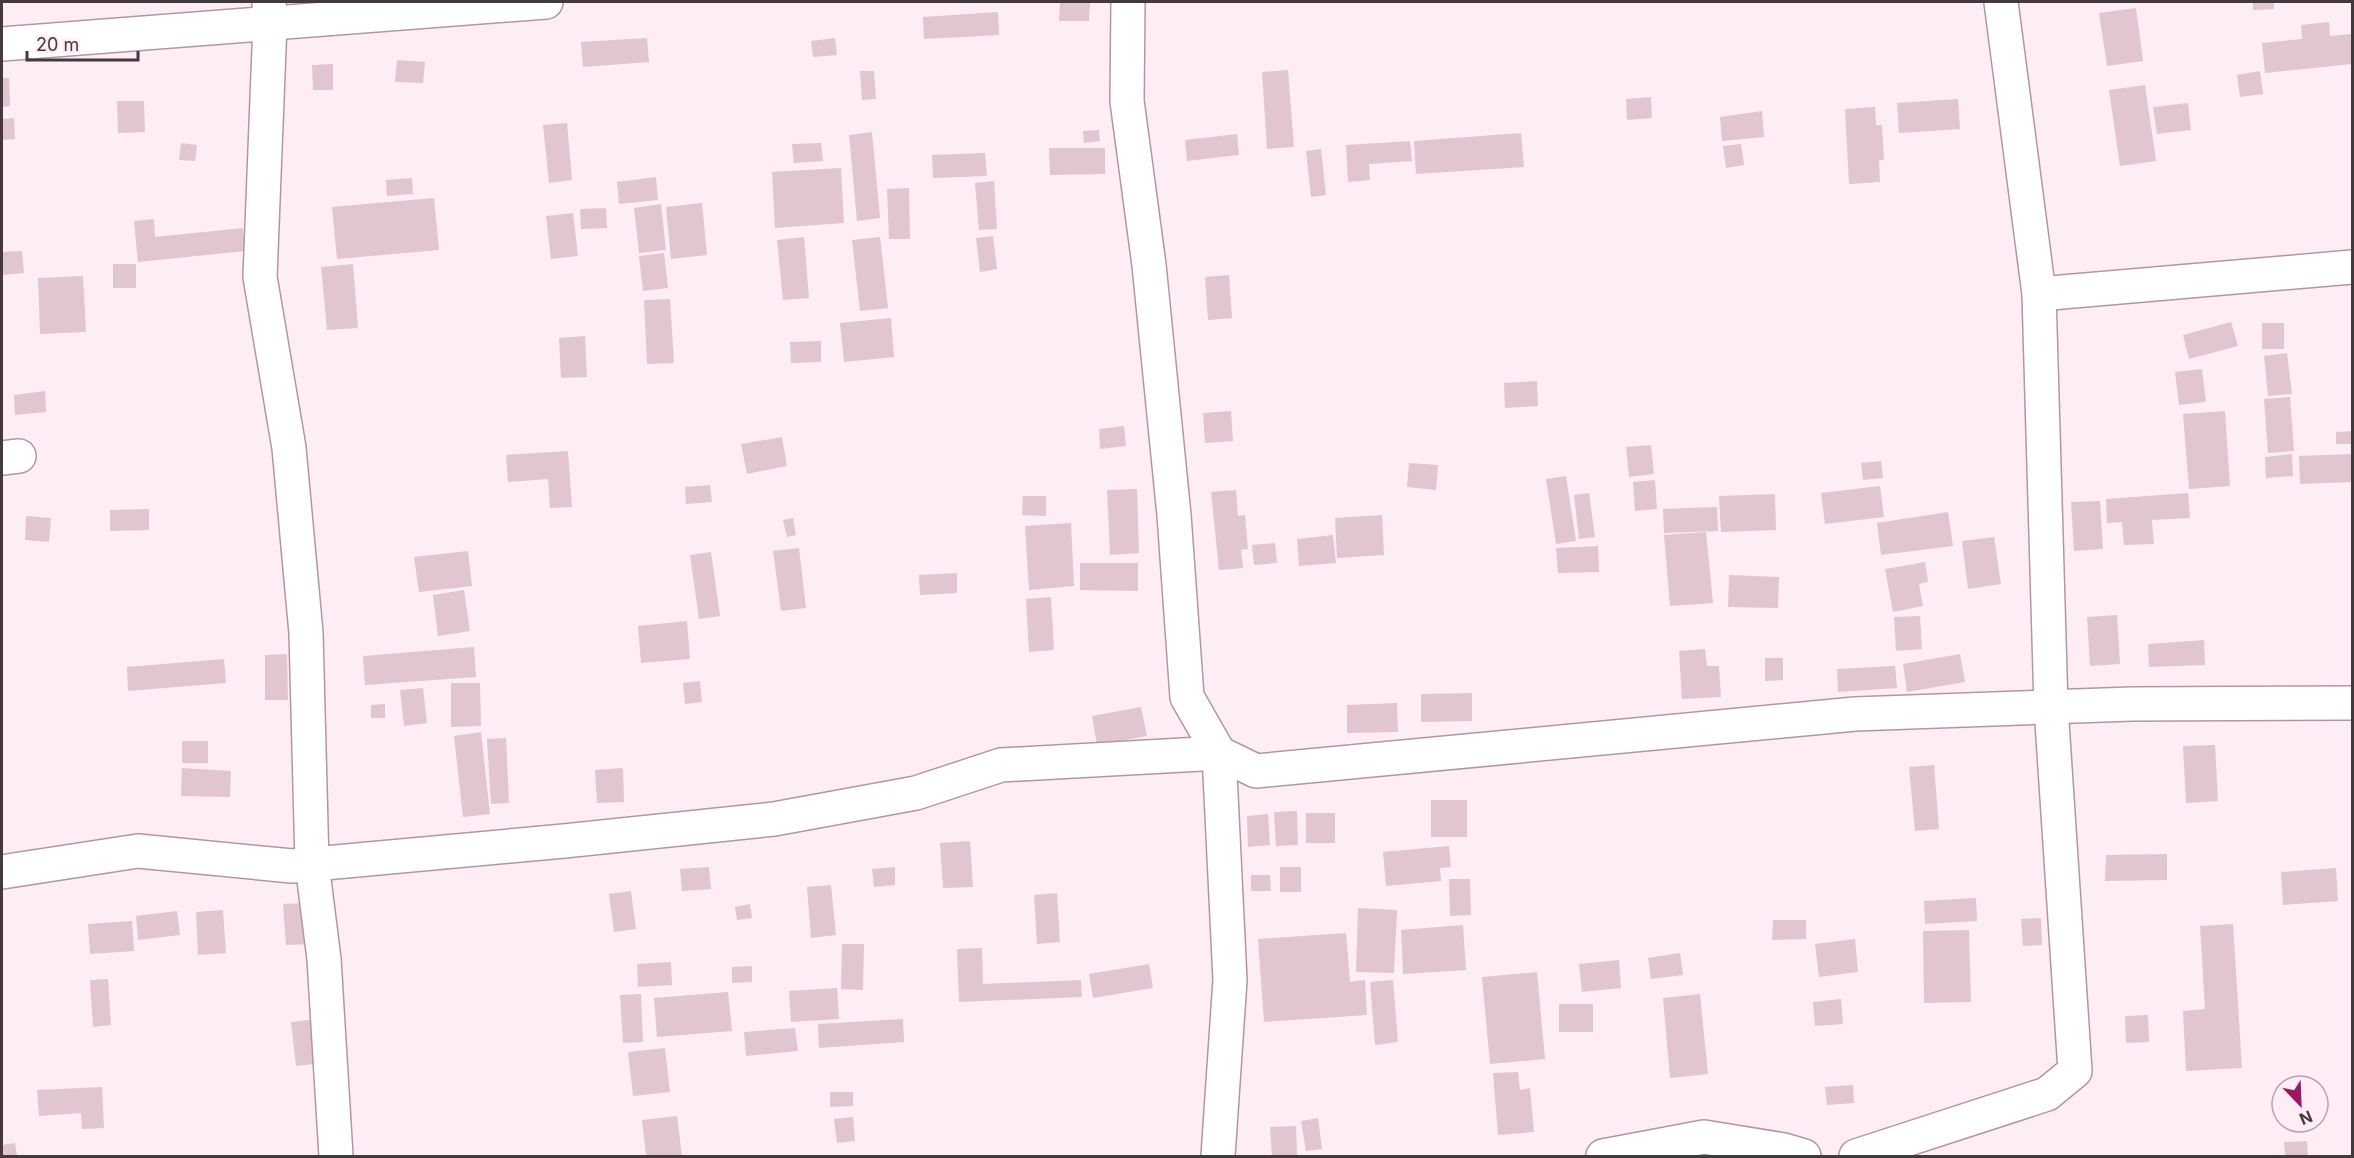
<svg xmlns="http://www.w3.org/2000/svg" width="2354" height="1158" viewBox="0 0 2354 1158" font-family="Inter,sans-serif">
  <rect width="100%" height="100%" fill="#feedf4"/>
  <g fill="#e1c5d0">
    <path d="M1060,2l30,1 -1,18h-30z"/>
    <path d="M2253,2h21v7l-21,1z"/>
    <path d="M2136,8l7,53 -36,5 -8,-53z"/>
    <path d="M998,12l1,23 -75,4 -1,-22z"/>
    <path d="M2329,22l1,14 22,-2v30l-87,9 -3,-30 40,-4 -1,-14z"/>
    <path d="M647,38l2,24 -66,5 -2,-25z"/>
    <path d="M835,38l2,17 -24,2 -2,-16z"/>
    <path d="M397,60l28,2 -2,21 -28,-1z"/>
    <path d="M333,64v26h-20l-1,-25z"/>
    <path d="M1288,70l6,77 -27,2 -5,-77z"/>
    <path d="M860,71h14l2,28 -14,1z"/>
    <path d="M2260,71l3,23 -23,3 -3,-22z"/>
    <path d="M2,78h7l1,28 -8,1z"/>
    <path d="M2145,85l11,76 -36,5 -11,-76z"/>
    <path d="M1651,97l1,21 -25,2 -1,-21z"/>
    <path d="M1958,99l2,30 -61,4 -2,-30z"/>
    <path d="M117,101h27l1,31 -27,1z"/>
    <path d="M2188,103l3,27 -34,4 -4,-27z"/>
    <path d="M1875,107l1,18h6l2,35h-5l1,22 -31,2 -4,-75z"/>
    <path d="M1762,111l2,26 -42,4 -2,-24z"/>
    <path d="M14,118l1,21 -13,1v-21z"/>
    <path d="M567,123l5,57 -23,3 -6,-58z"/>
    <path d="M1099,130l1,11 -16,2 -1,-12z"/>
    <path d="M872,132l8,86 -23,3 -8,-86z"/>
    <path d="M1521,133l3,34 -108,7 -2,-33z"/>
    <path d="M1237,134l2,21 -52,6 -2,-21z"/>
    <path d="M1410,141l2,20 -43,3 1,16 -22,2 -2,-37z"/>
    <path d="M181,143l16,2 -2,16 -16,-1z"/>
    <path d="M821,143l2,18 -29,2 -2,-19z"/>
    <path d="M1741,144l3,21 -18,3 -3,-22z"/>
    <path d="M1049,148h56v26l-55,1z"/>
    <path d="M1321,149l5,46 -15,2 -5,-46z"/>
    <path d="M985,153l2,23 -54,2 -1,-23z"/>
    <path d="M841,168l3,55 -69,5 -3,-56z"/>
    <path d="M656,177l2,23 -39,4 -2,-22z"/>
    <path d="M412,178l1,16 -26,2 -1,-16z"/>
    <path d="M994,181l3,48 -18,1 -4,-47z"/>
    <path d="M909,188l1,51h-21l-2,-50z"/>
    <path d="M434,198l5,52 -102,9 -5,-52z"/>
    <path d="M702,203l5,52 -36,4 -5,-52z"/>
    <path d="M661,204l5,46 -27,3 -5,-45z"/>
    <path d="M606,208l1,20 -26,1 -1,-20z"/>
    <path d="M573,213l5,43 -27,3 -5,-43z"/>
    <path d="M154,219l1,18 88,-9 2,23 -107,11 -4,-41z"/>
    <path d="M993,236l4,33 -17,3 -4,-34z"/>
    <path d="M804,237l5,61 -26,2 -6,-60z"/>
    <path d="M880,237l8,71 -28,3 -8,-71z"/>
    <path d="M22,251l2,22 -22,2v-23z"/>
    <path d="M664,253l4,35 -25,3 -4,-35z"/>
    <rect x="113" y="264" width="23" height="24"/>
    <path d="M353,264l5,64 -31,2 -6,-63z"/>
    <path d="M1229,275l3,43 -24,2 -3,-43z"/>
    <path d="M83,276l3,56 -46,2 -2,-56z"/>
    <path d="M670,299l4,64 -27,1 -3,-64z"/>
    <path d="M891,318l3,39 -50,5 -4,-39z"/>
    <path d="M2231,322l7,24 -49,13 -6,-24z"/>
    <rect x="2262" y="323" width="22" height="26"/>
    <path d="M585,336l2,41 -26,1 -2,-40z"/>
    <path d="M821,341v21l-30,1 -1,-21z"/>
    <path d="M2287,353l5,41 -24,2 -4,-40z"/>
    <path d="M2202,369l4,33 -27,3 -4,-33z"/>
    <path d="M1537,381l1,25 -33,2 -1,-25z"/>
    <path d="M45,391l1,21 -31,3 -1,-20z"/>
    <path d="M2290,397l4,54 -26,2 -4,-54z"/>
    <path d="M1231,411l2,30 -28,2 -2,-30z"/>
    <path d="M2225,411l5,75 -41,3 -6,-75z"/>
    <path d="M1124,426l2,20 -26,3 -1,-20z"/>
    <path d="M2352,431v13h-16v-12z"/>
    <path d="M782,437l5,29 -40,8 -6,-30z"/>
    <path d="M1651,445l3,29 -25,3 -3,-30z"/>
    <path d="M568,451l4,56 -22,1 -2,-29 -40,3 -2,-27z"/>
    <path d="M2292,454l1,22 -27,2 -1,-21z"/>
    <path d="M2352,454v28l-52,2 -1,-28z"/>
    <path d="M1881,461l2,17 -20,2 -2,-17z"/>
    <path d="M1409,463l29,2 -2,25 -29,-3z"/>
    <path d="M1566,476l10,65 -20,3 -10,-65z"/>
    <path d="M1655,480l2,29 -22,2 -2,-29z"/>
    <path d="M710,485l2,17 -26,2 -1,-17z"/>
    <path d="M1880,486l4,31 -59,7 -4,-31z"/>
    <path d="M1137,489l2,64 -29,2 -3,-65z"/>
    <path d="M1236,490l2,26 7,-1 3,34 -7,1 2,18 -24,2 -8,-78z"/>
    <path d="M1589,493l6,44 -16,2 -5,-44z"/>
    <path d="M2188,493l2,25 -38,2 2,24 -30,1 -2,-23 -15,1 -1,-24z"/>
    <path d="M1775,494l1,36 -55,2 -2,-36z"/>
    <path d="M1023,496h23v20l-24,-1z"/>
    <path d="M2100,501l3,48 -29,2 -3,-49z"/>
    <path d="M1717,507l1,24 -54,2 -1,-24z"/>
    <path d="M149,509v21l-39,1v-21z"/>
    <path d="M1948,512l5,34 -72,9 -4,-32z"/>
    <path d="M1382,515l2,40 -47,3 -2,-40z"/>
    <path d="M26,516l25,2 -2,24 -24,-2z"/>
    <path d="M793,518l3,17 -9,2 -4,-17z"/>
    <path d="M1071,523l3,63 -45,4 -4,-64z"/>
    <path d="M1706,532l7,71 -43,3 -6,-71z"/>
    <path d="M1333,535l3,28 -37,3 -2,-27z"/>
    <path d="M1994,537l7,47 -33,5 -6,-48z"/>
    <path d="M1275,543l2,20 -23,2 -2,-20z"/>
    <path d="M1598,546l1,26 -41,1 -2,-25z"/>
    <path d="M799,548l7,60 -25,3 -8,-60z"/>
    <path d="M468,551l4,35 -53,6 -5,-35z"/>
    <path d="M711,552l9,64 -21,3 -9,-64z"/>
    <path d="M1925,562l3,20 -9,2 4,22 -30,6 -8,-43z"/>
    <path d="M1080,563h58v28l-58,-1z"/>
    <path d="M957,573v20l-37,2 -1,-20z"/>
    <path d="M1729,575l50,2 -1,31 -50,-1z"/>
    <path d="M464,590l6,41 -32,5 -5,-41z"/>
    <path d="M1051,597l3,53 -25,2 -3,-53z"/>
    <path d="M2117,615l3,49 -30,2 -3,-49z"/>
    <path d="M1920,616l2,33 -26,2 -2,-34z"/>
    <path d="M687,621l3,38 -49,4 -3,-37z"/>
    <path d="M2204,640l1,25 -56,2 -1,-23z"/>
    <path d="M474,647l2,30 -111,8 -2,-29z"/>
    <path d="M1705,649l2,17h12l2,31 -39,2 -3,-48z"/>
    <path d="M287,654l1,46h-23v-45z"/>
    <path d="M1960,654l5,28 -58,10 -4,-28z"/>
    <path d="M1765,658h18v22l-18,1z"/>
    <path d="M224,659l2,24 -98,8 -1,-24z"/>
    <path d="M1895,666l2,22 -59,4 -1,-23z"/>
    <path d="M700,681l2,21 -17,2 -2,-21z"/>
    <path d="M451,683h29l1,43 -30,1z"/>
    <path d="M423,688l4,35 -23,3 -4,-36z"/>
    <path d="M1472,693v28l-51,1v-28z"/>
    <path d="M1397,703l1,29 -51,1v-28z"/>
    <path d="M385,704v14h-14v-13z"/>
    <path d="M1141,707l6,29 -50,9 -5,-29z"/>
    <path d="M481,732l9,82 -27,3 -9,-81z"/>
    <path d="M506,738l3,65 -18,1 -4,-65z"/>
    <rect x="182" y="741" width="26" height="22"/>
    <path d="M2215,745l3,56 -32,2 -3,-57z"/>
    <path d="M1934,765l5,64 -24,2 -6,-64z"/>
    <path d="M182,768l49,3 -1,26 -49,-1z"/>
    <path d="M623,768l1,34 -27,1 -2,-33z"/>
    <rect x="1431" y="800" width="36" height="37"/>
    <path d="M1297,811l1,34 -22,1 -2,-34z"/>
    <rect x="1306" y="813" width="29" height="30"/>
    <path d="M1268,814l2,31 -22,2 -1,-31z"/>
    <path d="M970,841l3,46 -30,1 -3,-45z"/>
    <path d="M1449,846l2,21 -11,1 1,13 -55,5 -3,-34z"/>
    <path d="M2167,854v26l-62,1 1,-26z"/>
    <path d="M709,867l2,22 -29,2 -2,-22z"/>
    <path d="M895,867v18l-21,2 -2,-18z"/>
    <rect x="1280" y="867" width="21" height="25"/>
    <path d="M2336,868l2,33 -55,4 -2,-33z"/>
    <path d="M1251,875h19l1,16h-20z"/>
    <path d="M1449,879h21l1,36 -21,1z"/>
    <path d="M831,885l5,50 -25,3 -4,-51z"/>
    <path d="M631,891l5,38 -22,3 -5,-38z"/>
    <path d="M1057,893l3,49 -23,2 -3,-49z"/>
    <path d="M1976,898l1,23 -52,3 -1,-23z"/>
    <path d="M309,903l3,41 -26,1 -3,-41z"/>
    <path d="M750,904l2,14 -15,2 -2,-13z"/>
    <path d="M1358,908l39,2 -3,63 -38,-1z"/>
    <path d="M223,910l3,43 -28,2 -2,-43z"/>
    <path d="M177,911l3,24 -42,5 -2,-24z"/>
    <path d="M2041,918l1,27 -19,1 -2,-27z"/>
    <path d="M1773,920h33v19l-34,1z"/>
    <path d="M132,921l2,30 -44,3 -2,-30z"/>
    <path d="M2233,924l9,144 -56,3 -3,-60 22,-2 -5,-83z"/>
    <path d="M1463,925l3,45 -63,4 -2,-44z"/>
    <path d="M1969,930l2,72 -47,1 -1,-72z"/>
    <path d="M1346,933l4,49 15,-2 2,35 -103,7 -6,-83z"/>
    <path d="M1855,939l3,33 -39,5 -4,-33z"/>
    <path d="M842,944h22l-1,46 -22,-1z"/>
    <path d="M982,948l1,36 98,-4 1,17 -123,5 -2,-53z"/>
    <path d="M1680,953l3,22 -32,4 -3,-21z"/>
    <path d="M1619,960l2,28 -39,4 -3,-28z"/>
    <path d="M671,962l1,23 -34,2 -1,-23z"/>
    <path d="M1149,964l4,24 -60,10 -4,-24z"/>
    <path d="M752,966v16l-20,1v-16z"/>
    <path d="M1537,972l8,87 -55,5 -8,-87z"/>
    <path d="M108,979l3,46 -18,2 -3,-47z"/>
    <path d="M1393,980l5,62 -23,3 -5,-63z"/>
    <path d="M837,988l2,31 -48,3 -2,-31z"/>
    <path d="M728,992l4,39 -75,6 -3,-39z"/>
    <path d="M641,994l2,48 -20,1 -3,-48z"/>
    <path d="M1700,994l8,80 -38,4 -7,-80z"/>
    <path d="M1841,999l2,25 -28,2 -2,-24z"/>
    <rect x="1559" y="1004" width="34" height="28"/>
    <path d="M2148,1015l1,27 -23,1 -1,-27z"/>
    <path d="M317,1019l4,44 -25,3 -5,-44z"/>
    <path d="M903,1019l1,23 -85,6 -1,-24z"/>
    <path d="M795,1028l3,23 -52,5 -2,-24z"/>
    <path d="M665,1048l5,44 -37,4 -5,-44z"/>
    <path d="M1518,1072l2,18 10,-2 4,44 -36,3 -5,-62z"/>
    <path d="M1853,1085l1,18 -27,2 -2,-18z"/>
    <path d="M102,1087l2,41 -22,1 -1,-16 -42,3 -2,-26z"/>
    <path d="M830,1092h23v14l-23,1z"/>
    <path d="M677,1116l5,40h-36l-4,-36z"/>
    <path d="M853,1117l2,24 -18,2 -3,-24z"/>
    <path d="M1318,1118l4,31 -16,2 -5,-30z"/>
    <path d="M1296,1126l1,29 -25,1 -2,-29z"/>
    <path d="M2307,1141l1,15h-23l-1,-14z"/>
    <path d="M15,1143l2,13h-15v-11z"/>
  </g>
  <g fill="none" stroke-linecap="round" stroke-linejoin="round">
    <defs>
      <g id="minor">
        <path d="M269,2l1,21 -10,254 29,171 17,185 6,231 12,95 12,197"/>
        <path d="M1128,2l-1,99 22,164 25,250 13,182 32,56 37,18 599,-57 277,-10 220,-1"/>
        <path d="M2,44l544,-42"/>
        <path d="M2039,294l313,-27"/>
        <path d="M2,458l17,-2"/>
        <path d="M2,872l136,-21 154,15 272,-25 210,-22 142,-26 85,-28 218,-12 11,227 -12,176"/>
        <path d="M1603,1156l101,-19 80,13 20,6"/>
        <path d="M1856,1156l191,-62 28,-23 -24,-364 -12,-413 -38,-292"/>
      </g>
    </defs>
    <use href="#minor" stroke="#b297a2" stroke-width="36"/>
    <use href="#minor" stroke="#fff" stroke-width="33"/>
  </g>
  <rect width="2354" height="1158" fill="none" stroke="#44393e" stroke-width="6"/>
  <g transform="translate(2300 1104) rotate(157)"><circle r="28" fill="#feedf4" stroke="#b4a5ab" stroke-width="1.5"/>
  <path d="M0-4.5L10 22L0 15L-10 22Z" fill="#9e1767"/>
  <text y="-9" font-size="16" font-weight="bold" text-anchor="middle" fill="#44393e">N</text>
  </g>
  <path d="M27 51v9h111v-9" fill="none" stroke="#44393e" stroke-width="3"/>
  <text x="36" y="51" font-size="18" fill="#44393e" stroke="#feedf4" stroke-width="4.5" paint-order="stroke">20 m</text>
</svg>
